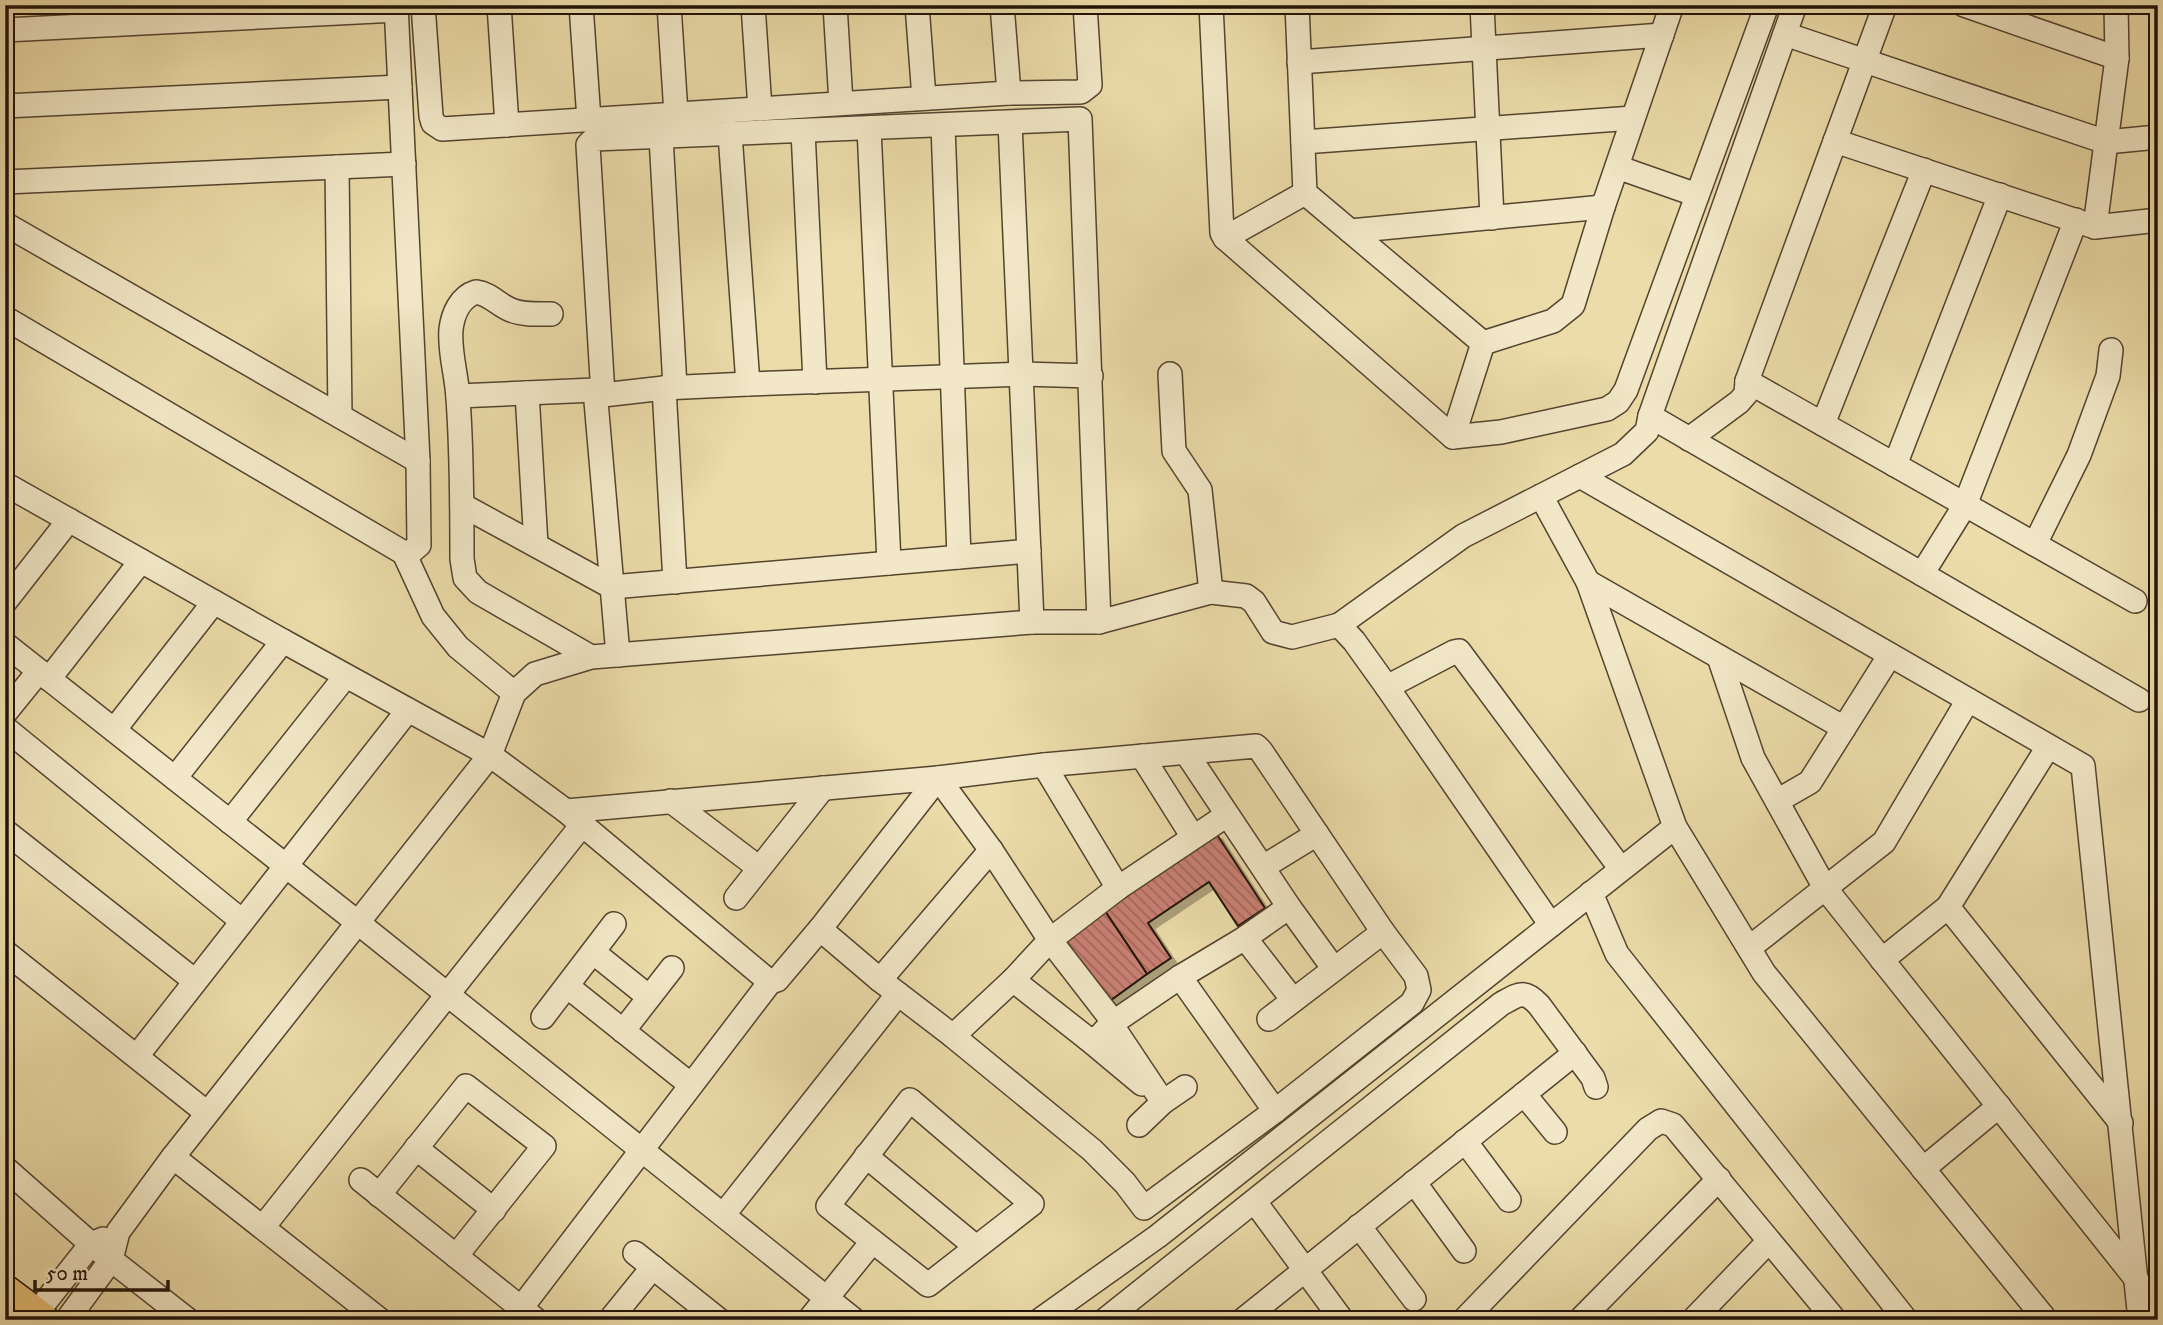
<svg xmlns="http://www.w3.org/2000/svg" width="2163" height="1325" viewBox="0 0 2163 1325" font-family="'IM FELL DW Pica',serif">
  <defs>
    <pattern id="building-back-hatch" width="6" height="6" patternUnits="userSpaceOnUse" patternTransform="scale(1.75)"><rect width="6" height="6" fill="#ca8174"/><path d="M-1 5l2 2M0 0l6 6M5-1l2 2" fill="none" stroke="#a4685d"/></pattern>
    <filter id="shadow"><feDropShadow dx="6" dy="6" stdDeviation="0" flood-color="#0004"/></filter>
  </defs>
  <rect width="100%" height="100%" fill="#ebdca9"/>
  <filter id="stains"><feTurbulence type="fractalNoise" baseFrequency=".00286" numOctaves="4"/><feColorMatrix values="0 0 0 0 .2 0 0 0 0 .09 0 0 0 0 .02 0 0 0 .5 -.17"/></filter>
  <radialGradient id="worn" r=".72"><stop offset=".6" stop-color="#630" stop-opacity="0"/><stop offset="1" stop-color="#630" stop-opacity=".3"/></radialGradient>
  <g fill="url(#building-back-hatch)" stroke="#211208" stroke-width="2" filter="url(#shadow)">
    <path d="M1216,833l49,75 -27,18 -29,-44 -61,41 23,35 -24,16 -44,-66z"/>
    <path d="M1103,908l44,66 -40,29 -46,-64z"/>
  </g>
  <g fill="none" stroke-linecap="round" stroke-linejoin="round">
    <defs>
      <g id="minor">
        <path d="M423,5l8,111 2,7 9,6 567,-36 72,-1 9,-7 -5,-80"/>
        <path d="M499,5l8,120"/>
        <path d="M581,5l8,115"/>
        <path d="M669,5l7,109"/>
        <path d="M753,5l7,104"/>
        <path d="M835,5l6,98"/>
        <path d="M917,5l7,93"/>
        <path d="M1002,5l7,88"/>
        <path d="M1211,5l11,228 3,5 228,199 48,-5 106,-23 11,-7 8,-12 141,-385"/>
        <path d="M1297,5l8,188 178,150 70,-22 20,-16 30,-98 69,-202"/>
        <path d="M1482,5l10,213"/>
        <path d="M1964,5l153,53"/>
        <path d="M5,30l392,-20"/>
        <path d="M1785,34l321,108 52,-5"/>
        <path d="M1299,62l363,-27"/>
        <path d="M5,106l395,-19"/>
        <path d="M1010,123l22,499"/>
        <path d="M943,126l16,431"/>
        <path d="M869,128l20,435"/>
        <path d="M803,131l12,251"/>
        <path d="M730,134l18,250"/>
        <path d="M661,137l14,250"/>
        <path d="M1835,141l260,86 63,-7"/>
        <path d="M1303,142l330,-24"/>
        <path d="M337,167l3,249"/>
        <path d="M1617,167l80,28"/>
        <path d="M5,182l399,-18"/>
        <path d="M5,224l413,237"/>
        <path d="M2095,227l22,-169 -1,-53"/>
        <path d="M1350,231l253,-24"/>
        <path d="M1225,238l80,-45"/>
        <path d="M551,314c-13,0 -28,1 -40,-4 -13,-5 -20,-16 -35,-18 -16,5 -23,22 -25,37 -2,24 6,46 7,70 4,53 4,107 4,160l3,19 13,14 113,65"/>
        <path d="M5,318l399,235 8,-2 7,-6 -1,-84 -22,-456"/>
        <path d="M1170,374l4,77 26,39 11,102"/>
        <path d="M1747,381l388,220"/>
        <path d="M664,388l11,194"/>
        <path d="M595,390l23,265"/>
        <path d="M527,393l9,152"/>
        <path d="M603,395l-15,-250 6,-6 486,-20 19,503"/>
        <path d="M458,396l137,-6 8,5 61,-7 84,-4 275,-10 68,2"/>
        <path d="M1650,416l489,284"/>
        <path d="M1823,424l101,-254"/>
        <path d="M1453,437l30,-94"/>
        <path d="M1689,439l50,-37 7,-8 1,-13 138,-376"/>
        <path d="M1895,465l105,-270"/>
        <path d="M1580,476l503,290 57,554"/>
        <path d="M5,484l278,157"/>
        <path d="M1541,496l47,86 87,245 89,146 282,347"/>
        <path d="M462,505l150,82 417,-36"/>
        <path d="M2035,544l44,-89 29,-79 3,-26"/>
        <path d="M404,553l29,63 25,31 56,46"/>
        <path d="M1922,574l43,-69 111,-285"/>
        <path d="M1588,582l256,146"/>
        <path d="M5,602l64,-82"/>
        <path d="M1339,625l15,16 33,46 164,238"/>
        <path d="M5,644l352,278 497,398"/>
        <path d="M1719,657l34,101 72,130 312,392"/>
        <path d="M49,679l92,-118"/>
        <path d="M1387,687l67,-35 5,-1 162,218"/>
        <path d="M5,713l34,-42"/>
        <path d="M5,728l237,193"/>
        <path d="M114,730l100,-128"/>
        <path d="M1187,754l102,153 45,62"/>
        <path d="M1142,756l51,81"/>
        <path d="M1044,765l74,123"/>
        <path d="M175,778l108,-137 207,114 76,56 204,171 7,-2 43,-51 60,51 73,56 60,-56 37,-40 68,-52 109,-73"/>
        <path d="M671,801l88,67"/>
        <path d="M1777,801l33,-19 80,-127"/>
        <path d="M566,811l372,-33 106,-13 212,-19 5,5 122,181 33,44 3,14 -7,13 -137,108 -131,97 -19,-25 -33,-33 -139,-114"/>
        <path d="M230,822l115,-145"/>
        <path d="M5,831l190,150"/>
        <path d="M1263,867l54,-33"/>
        <path d="M1591,893l26,61 289,366"/>
        <path d="M736,898l87,-110"/>
        <path d="M1948,907l173,216"/>
        <path d="M820,929l118,-151 53,72 59,90 58,75 3,9 -13,14 -10,1 -75,-59"/>
        <path d="M1245,938l48,62"/>
        <path d="M1749,948l135,-106 84,-142"/>
        <path d="M5,952l202,161"/>
        <path d="M593,952l56,45"/>
        <path d="M1882,960l66,-53 100,-160"/>
        <path d="M880,980l111,-130"/>
        <path d="M567,986l124,99"/>
        <path d="M543,1017l71,-93"/>
        <path d="M1269,1019l114,-87"/>
        <path d="M623,1031l49,-63"/>
        <path d="M1088,1039l54,45"/>
        <path d="M137,1056l271,-346"/>
        <path d="M1524,1094l31,38"/>
        <path d="M910,1100l122,104 -104,81 -100,-79z"/>
        <path d="M1163,1102l-52,-78 69,-47"/>
        <path d="M1275,1111l-95,-134 65,-39 44,-31"/>
        <path d="M1139,1125l24,-23 22,-15"/>
        <path d="M1465,1141l44,59"/>
        <path d="M416,1148l78,62"/>
        <path d="M866,1156l110,91"/>
        <path d="M173,1157l207,163"/>
        <path d="M5,1168l86,76 97,76"/>
        <path d="M1923,1169l76,-63"/>
        <path d="M361,1180l175,140"/>
        <path d="M1414,1182l50,69"/>
        <path d="M379,1195l87,-109 78,60 -88,110"/>
        <path d="M1255,1202l87,118"/>
        <path d="M724,1214l174,-220"/>
        <path d="M1359,1226l55,73"/>
        <path d="M263,1227l319,-402"/>
        <path d="M635,1253l84,67"/>
        <path d="M35,1315l56,-71 12,-5"/>
        <path d="M67,1320l44,-60 7,-28 55,-75 317,-402 24,-62 21,-19 56,-17 441,-35h67l112,-30 35,4 8,6 19,30 19,5 47,-12 124,-89 160,-82 24,-23 3,-15 145,-411"/>
        <path d="M512,1320l258,-338"/>
        <path d="M610,1320l43,-53"/>
        <path d="M809,1320l63,-78"/>
        <path d="M1040,1320l118,-84 517,-409"/>
        <path d="M1105,1320l396,-316c18,-10 23,-15 38,1l54,73 3,9"/>
        <path d="M1243,1320l332,-267"/>
        <path d="M1464,1320l184,-191 13,-8 12,4 162,195"/>
        <path d="M1580,1320l139,-141"/>
        <path d="M1693,1320l76,-79"/>
      </g>
      <path id="highway" d="M5,1293l36,27"/>
    </defs>
    <use href="#minor" stroke="#544430" stroke-width="26"/>
    <use href="#highway" stroke="#211208" stroke-width="38"/>
    <use href="#minor" stroke="#f2e8c7" stroke-width="23"/>
    <use href="#highway" stroke="#e6be74" stroke-width="35"/>
  </g>
  <rect width="2163" height="1325" fill="none" stroke="#ebdca9" stroke-width="28"/>
  <rect x="7" y="7" width="2149" height="1311" fill="none" stroke="#211208" stroke-width="3.5"/>
  <rect x="14" y="14" width="2135" height="1297" fill="none" stroke="#211208" stroke-width="2"/>
  <path d="M35 1280v10h133v-10" fill="none" stroke="#211208" stroke-width="3.5"/>
  <text x="46" y="1280" font-size="21" fill="#211208" stroke="#f2e8c7" stroke-width="5" paint-order="stroke">50 m</text>
  <rect width="100%" height="100%" filter="url(#stains)"/>
  <rect width="100%" height="100%" fill="url(#worn)"/>
</svg>
